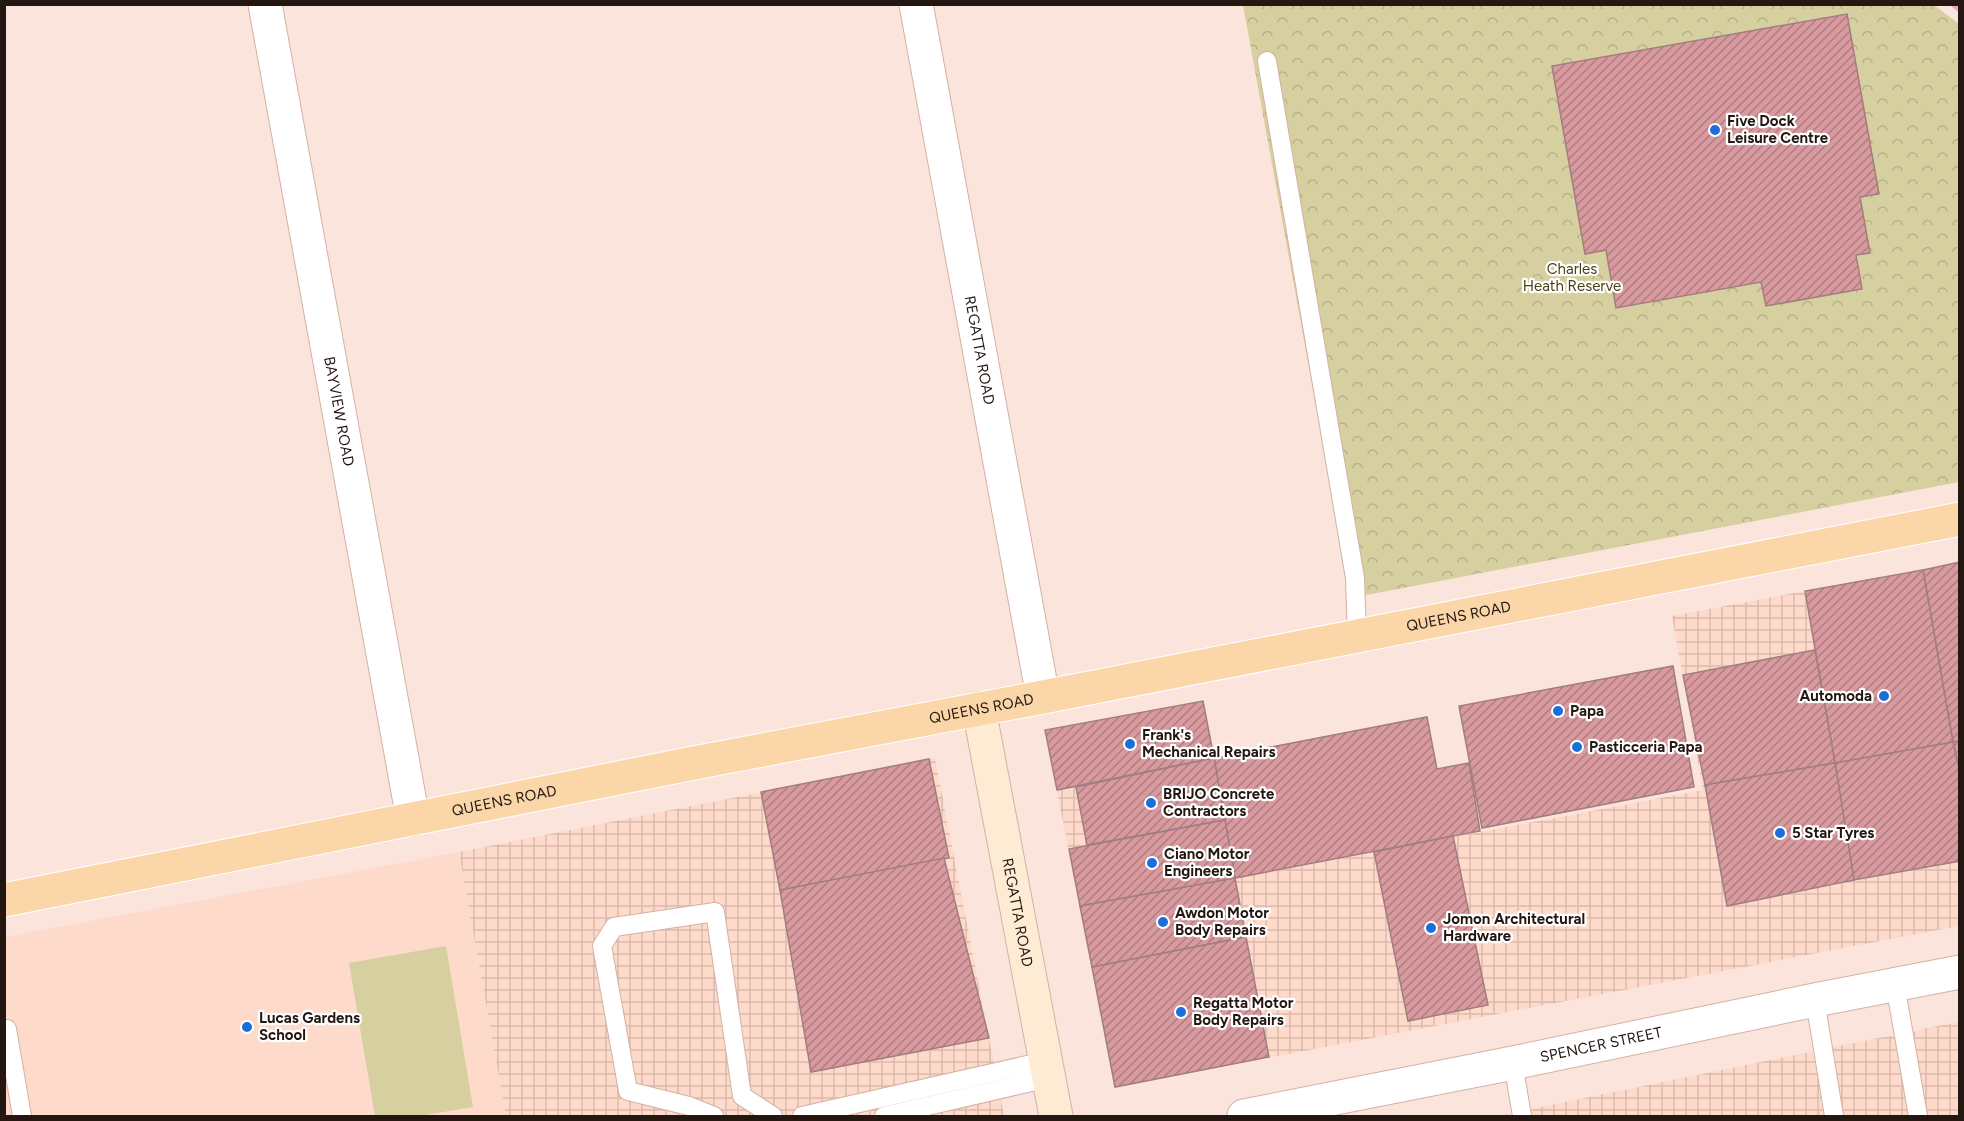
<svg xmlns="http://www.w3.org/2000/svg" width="1964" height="1121" viewBox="0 0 1964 1121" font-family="Figtree,sans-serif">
  <defs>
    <pattern id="industrial-grid" width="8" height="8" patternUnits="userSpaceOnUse" patternTransform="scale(1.5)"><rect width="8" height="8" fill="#fedacb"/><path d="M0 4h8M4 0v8" fill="none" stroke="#dabaad"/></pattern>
    <pattern id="park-crowns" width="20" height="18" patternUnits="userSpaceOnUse" patternTransform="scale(1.5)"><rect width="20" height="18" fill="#d6cf9f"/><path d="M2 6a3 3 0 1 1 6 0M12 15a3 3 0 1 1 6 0" fill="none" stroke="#b8b188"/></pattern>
    <pattern id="building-hatch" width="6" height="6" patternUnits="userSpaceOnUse" patternTransform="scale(1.5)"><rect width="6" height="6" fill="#d89a9f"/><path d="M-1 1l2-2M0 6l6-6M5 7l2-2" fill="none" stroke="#af7d80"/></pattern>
  </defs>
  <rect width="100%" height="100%" fill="#fbe4dc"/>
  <path fill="#fedacb" d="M459,852l47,264h-501v-179z"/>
  <g fill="url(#industrial-grid)">
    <path d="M1959,562v364l-844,161 -70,-357 158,-29 32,177 468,-88 -31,-174z"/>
    <path d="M935,758l69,358h-498l-47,-264z"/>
    <path d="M1959,1022v94h-462l391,-80 16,-1 17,-6z"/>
  </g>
  <path fill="#d6cf9f" d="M446,946l27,161 -53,9h-45l-26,-153z"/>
  <path fill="url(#park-crowns)" d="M1243,5h691l25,19v458l-608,116z"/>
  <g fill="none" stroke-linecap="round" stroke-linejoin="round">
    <path stroke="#e3accb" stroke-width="10" d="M1956,4l4,3"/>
  </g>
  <g fill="url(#building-hatch)" stroke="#a27d80" stroke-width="1.5">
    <path d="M1847,14l32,180 -19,3 10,56 -14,2 6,34 -96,17 -5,-24 -145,26 -10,-58 -21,4 -33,-188z"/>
    <path d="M1960,562v179l-7,1 -30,-172z"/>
    <path d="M1923,570l30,172 -118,21 -30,-172z"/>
    <path d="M1815,650l20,113 -130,22 -22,-110z"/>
    <path d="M1673,666l21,121 -212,41 -23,-122z"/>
    <path d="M1203,701l11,57 -157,32 -12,-60z"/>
    <path d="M1427,717l10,52 32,-6 11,68 -245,47 -21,-120z"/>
    <path d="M1960,741v32l-7,-31z"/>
    <path d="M1953,742l7,31v88l-106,19 -19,-117z"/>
    <path d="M1214,758l11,62 -138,25 -11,-58z"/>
    <path d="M929,759l20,99 -169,32 -19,-98z"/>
    <path d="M1835,763l19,117 -127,26 -22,-121z"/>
    <path d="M1225,820l10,58 -155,28 -11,-57z"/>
    <path d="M1453,836l35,169 -80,16 -34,-169z"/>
    <path d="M944,858l45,180 -178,34 -31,-182z"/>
    <path d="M1235,878l11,59 -154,30 -12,-61z"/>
    <path d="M1246,937l23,120 -154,30 -23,-120z"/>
  </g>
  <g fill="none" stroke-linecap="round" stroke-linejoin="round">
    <defs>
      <g id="lane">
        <path d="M1267,61l88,517 2,58"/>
        <path d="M1895,984l23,132"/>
        <path d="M1815,1000l19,116"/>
        <path d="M4,1030l3,-1 15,87"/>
        <path d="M1513,1063l9,53"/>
        <path d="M714,1116l-25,-10 -61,-15 -26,-145 12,-19 101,-15 27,184 31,20"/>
        <path d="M802,1116l243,-55"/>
        <path d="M884,1116l165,-38"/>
      </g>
      <g id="street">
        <path id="s1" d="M265,4l148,815"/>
        <path id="s2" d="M916,4l127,693"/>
        <path id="s3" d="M1244,1116l269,-53 302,-63 145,-28"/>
      </g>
      <g id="secondary">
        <path id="s4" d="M979,709l77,407"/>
      </g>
      <g id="primary">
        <path id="s5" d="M4,900l695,-138 344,-65 917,-178"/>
      </g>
    </defs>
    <use href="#lane" stroke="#d5b1a3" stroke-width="20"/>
    <use href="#street" stroke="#d5b1a3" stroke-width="35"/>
    <use href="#secondary" stroke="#d5b1a3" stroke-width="35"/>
    <use href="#primary" stroke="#fff" stroke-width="35"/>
    <use href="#lane" stroke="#fff" stroke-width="18"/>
    <use href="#street" stroke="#fff" stroke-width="33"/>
    <use href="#secondary" stroke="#fdebd4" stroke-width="33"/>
    <use href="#primary" stroke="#fad6a8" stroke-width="33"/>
  </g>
  <g fill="#1c6ed8" stroke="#fff" stroke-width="2">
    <circle cx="1715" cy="130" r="6"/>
    <circle cx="1884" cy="696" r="6"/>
    <circle cx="1558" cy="711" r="6"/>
    <circle cx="1130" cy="744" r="6"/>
    <circle cx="1577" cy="747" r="6"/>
    <circle cx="1151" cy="803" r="6"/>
    <circle cx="1780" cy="833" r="6"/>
    <circle cx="1152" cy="863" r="6"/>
    <circle cx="1163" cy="922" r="6"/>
    <circle cx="1431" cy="928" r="6"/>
    <circle cx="1181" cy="1012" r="6"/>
    <circle cx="247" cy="1027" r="6"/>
  </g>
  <g text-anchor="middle" stroke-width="4.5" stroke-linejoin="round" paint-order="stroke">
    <g font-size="15" font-weight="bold" fill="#241712" stroke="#fff" text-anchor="start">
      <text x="1727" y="126">Five Dock<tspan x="1727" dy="17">Leisure Centre</tspan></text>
      <text x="1872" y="701" text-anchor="end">Automoda</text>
      <text x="1570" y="716">Papa</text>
      <text x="1142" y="740">Frank's<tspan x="1142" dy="17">Mechanical Repairs</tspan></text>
      <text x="1589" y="752">Pasticceria Papa</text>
      <text x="1163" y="799">BRIJO Concrete<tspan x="1163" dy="17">Contractors</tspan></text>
      <text x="1792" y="838">5 Star Tyres</text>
      <text x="1164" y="859">Ciano Motor<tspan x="1164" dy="17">Engineers</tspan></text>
      <text x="1175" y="918">Awdon Motor<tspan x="1175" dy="17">Body Repairs</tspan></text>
      <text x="1443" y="924">Jomon Architectural<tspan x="1443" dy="17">Hardware</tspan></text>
      <text x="1193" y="1008">Regatta Motor<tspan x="1193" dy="17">Body Repairs</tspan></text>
      <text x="259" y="1023">Lucas Gardens<tspan x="259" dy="17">School</tspan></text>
    </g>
    <g font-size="15" fill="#494216" stroke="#fff">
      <text x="1572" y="274">Charles<tspan x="1572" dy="17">Heath Reserve</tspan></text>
    </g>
    <g font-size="15" fill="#241712" stroke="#fff">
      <text dy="5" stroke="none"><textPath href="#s2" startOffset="352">REGATTA ROAD</textPath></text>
      <text dy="5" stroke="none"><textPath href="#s1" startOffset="414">BAYVIEW ROAD</textPath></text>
      <text dy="5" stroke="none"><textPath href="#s5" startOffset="1482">QUEENS ROAD</textPath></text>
      <text dy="5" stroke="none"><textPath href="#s5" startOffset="996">QUEENS ROAD</textPath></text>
      <text dy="5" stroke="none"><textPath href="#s5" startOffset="510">QUEENS ROAD</textPath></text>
      <text dy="5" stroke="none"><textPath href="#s4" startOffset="207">REGATTA ROAD</textPath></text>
      <text dy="5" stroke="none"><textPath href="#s3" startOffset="364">SPENCER STREET</textPath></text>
    </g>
  </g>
  <rect width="1964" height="1121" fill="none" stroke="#241712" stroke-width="12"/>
</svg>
